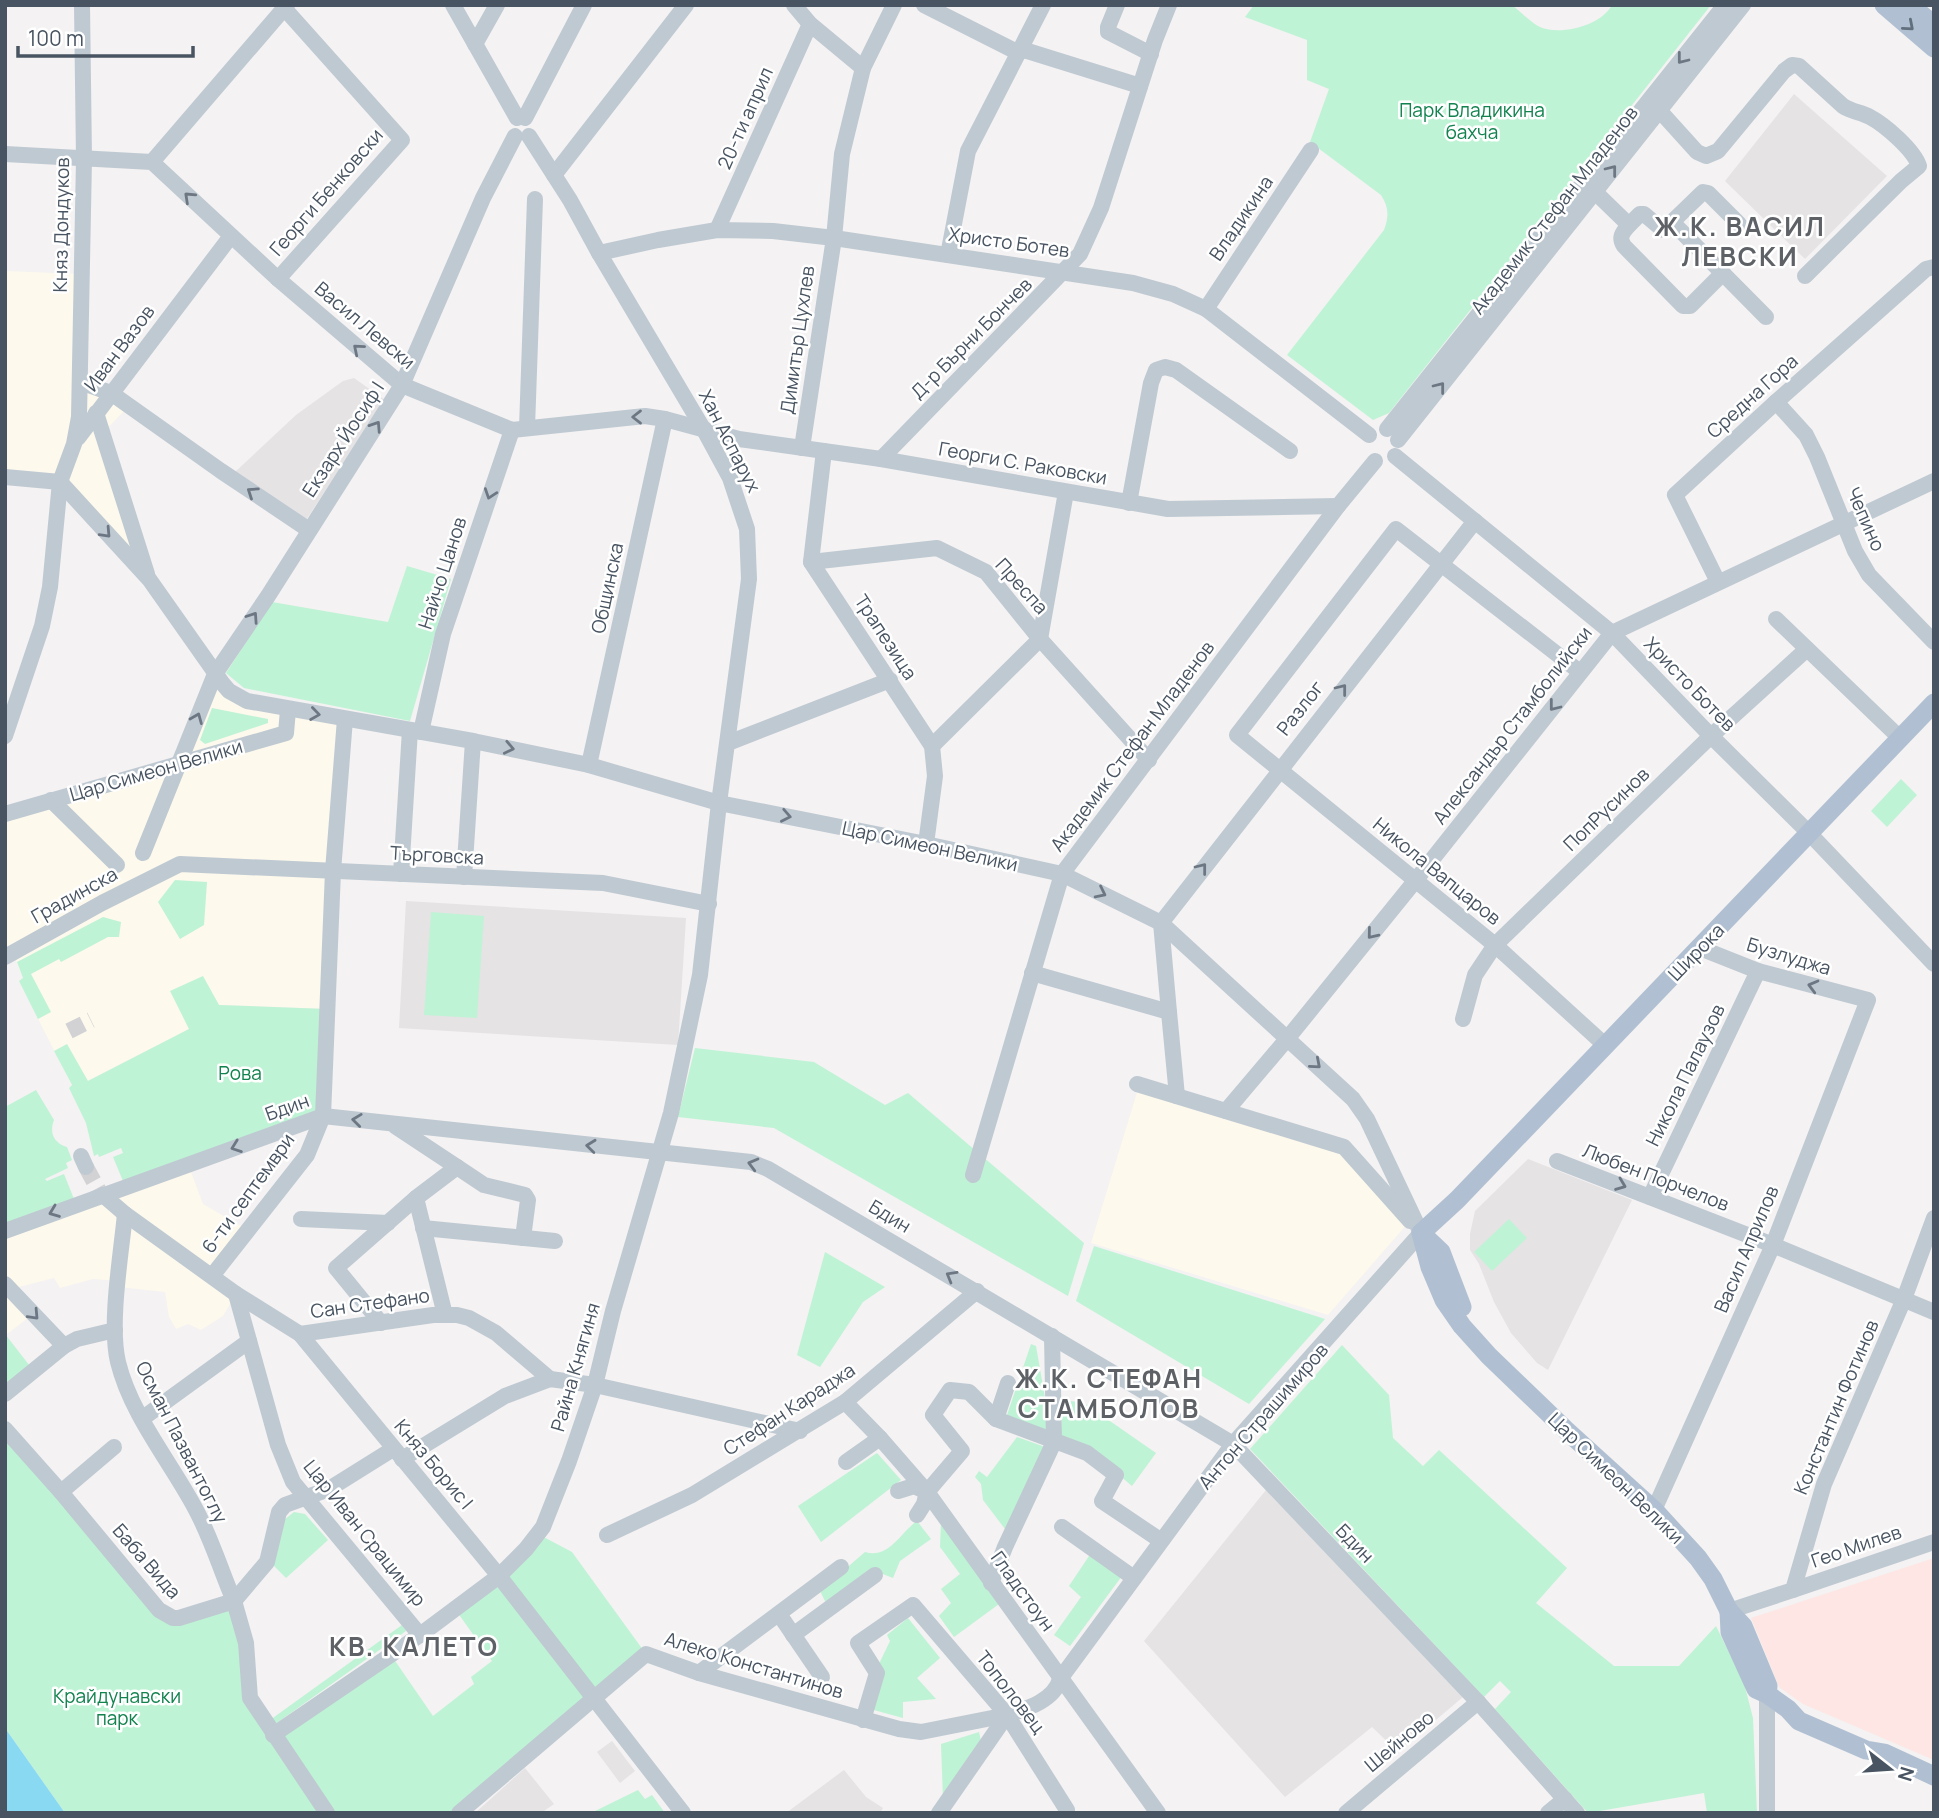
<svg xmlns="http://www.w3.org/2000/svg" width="1939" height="1818" viewBox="0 0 1939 1818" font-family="Manrope,sans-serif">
  <rect width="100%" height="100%" fill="#f4f2f2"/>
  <g fill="#fdf9ed">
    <path d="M5,271l75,3v107l49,25 -25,26 45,147 -89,-97 -55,-5z"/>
    <path d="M215,674l14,17 116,28 -18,290 -108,-4 -16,-28 -14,52 -102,52 -15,5 -53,-105 4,-3 -10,-25 -8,4v-143l173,-51z"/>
    <path d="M1139,1086l201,59 68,78 -80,92 -237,-72z"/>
    <path d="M188,1164l15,40 45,26 -35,46 23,18 -13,22 -22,14 -13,-6 -12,5 -7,-12 -4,-25 -46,-5v-6l-26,-2 -33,9 -6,-10 -43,11 22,25 -27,21 -1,-104z"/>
  </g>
  <g fill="#e5e3e4">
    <path d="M1794,94l93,82 -82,83 -80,-78z"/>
    <path d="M354,378l31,22 -79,120 -71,-48 61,-57 47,-34z"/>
    <path d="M406,901l280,17 -8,127 -279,-17z"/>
    <path d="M1528,1159l104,41 -84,170 -11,-7 -26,-30 -17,-31 -15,-38 -9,-14v-16l5,-23z"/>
    <path d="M1266,1490l197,207 -65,55 -26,-25 -87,70 -141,-156z"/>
    <path d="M612,1741l23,30 -15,12 -23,-31z"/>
    <path d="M525,1768l29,36 -10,7 1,2h-70z"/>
    <path d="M844,1770l22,27 17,11 -3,5h-94z"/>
  </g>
  <path fill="#fde6e3" d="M1934,1558v202l-131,-56 -24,-17 -28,-69z"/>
  <g fill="#bff3d5">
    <path d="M1254,5h258c9,7 17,16 26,21 20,11 63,0 74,-21h99l-322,408 -16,7 -86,-65 97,-125c5,-13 5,-23 -3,-35l-71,-53 19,-53 -22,-9v-40l-62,-23z"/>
    <path d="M407,566l44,13 -41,142 -166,-33 -18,-15 46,-71 116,20z"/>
    <path d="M212,708l56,11v4l-63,21 -5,-4z"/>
    <path d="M1901,779l16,16 -30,32 -16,-16z"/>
    <path d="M175,880l32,2 -3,43 -24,14 -22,-37z"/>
    <path d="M431,912l53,4 -7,102 -53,-3z"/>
    <path d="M103,917l18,5 -2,15h-11l-47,25 -2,-3 -28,15 20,38 -13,7 -19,-38 4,-3 -6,-16z"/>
    <path d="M203,976l16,29 108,4 -4,107 -200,65 -10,-24 10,-4 -2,-5 -22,9 -1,-3 -4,2 -8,-33 -17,-35 3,-3 -18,-34 13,-7 21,37 101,-52 -19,-38z"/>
    <path d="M695,1048l119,14 71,43 23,-12 176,150 -16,53 -294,-168 -96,-11z"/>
    <path d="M36,1090l18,30c-5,13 0,23 13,27l5,13 -6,3 2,5 -23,11 2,2 17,-7 12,30 -71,27v-124z"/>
    <path d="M1509,1219l18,19 -35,33 -18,-19z"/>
    <path d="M1094,1246l231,73 -76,85 -173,-103z"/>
    <path d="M825,1252l60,35 -22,15 -43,65 -23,-12z"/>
    <path d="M5,1334l28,36 -28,24z"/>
    <path d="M1031,1344l5,2 15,86 -45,-14z"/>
    <path d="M1342,1345l47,50 4,43 30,28 16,-16 128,118 -31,35 78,63h65l37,-40 28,57 9,35 4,95h-50l-3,-20 -116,20 -93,-104 16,-17 -11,-11 -16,16 -234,-248z"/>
    <path d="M1064,1400l20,3 72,50 -24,33 -38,-32 -34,-18z"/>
    <path d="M5,1429l161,186 68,-14 14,79 25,55 118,-80 42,61 41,-32 -3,-7 21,-16 -37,-52 83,-75 34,18 74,102 -187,159h-394l-60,-85z"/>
    <path d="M1017,1437l31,11 -40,85 -25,-33 -2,-16 -6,-7 4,-6 8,6z"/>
    <path d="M877,1453l24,27 -80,62 -23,-36z"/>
    <path d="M294,1512l11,2 23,26 -42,38 -13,-13 11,-45z"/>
    <path d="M917,1521l14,18 -31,22 -7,17 -23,-9 -44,34 -6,-12 45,-39c24,7 35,-19 52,-31z"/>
    <path d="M941,1523l58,81 -45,33 -15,-21 12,-13 -10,-14 19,-15 -20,-27z"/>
    <path d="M1091,1553l31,23 -52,70 -16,-11 27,-38 -12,-11z"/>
    <path d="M908,1618l32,40 -23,20 19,21 -33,3v16l-33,-9 8,-43 12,-25 -3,-6z"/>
    <path d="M402,1625l4,6 -132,94 -4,-5z"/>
    <path d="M979,1732l2,9 -38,58 -2,-55z"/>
    <path d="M638,1790l7,9 7,-4 13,18h-74z"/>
  </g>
  <path fill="#8ad9f2" d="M5,1728l60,85h-60z"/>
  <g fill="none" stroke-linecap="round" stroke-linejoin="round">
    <g stroke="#d2d2d5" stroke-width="16" stroke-dasharray="16 8" stroke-linecap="butt">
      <path d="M69,1031l22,-11"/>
      <path d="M86,1167l13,24"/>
    </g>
    <g stroke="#bfc9d2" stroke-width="16">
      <path d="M453,5l64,113"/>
      <path d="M794,5l16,19 53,44"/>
      <path d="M924,5l95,48"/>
      <path d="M1117,5l-9,22v5l43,22"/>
      <path d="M475,44l22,-39"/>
      <path d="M1021,49l119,37"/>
      <path d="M1659,110l38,42 9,4 12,-5 66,-80 8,-6 7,1 44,40c9,6 18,6 27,11 15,8 44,33 49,49l-18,15 -96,95"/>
      <path d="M525,118l59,-113"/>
      <path d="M5,154l147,8 126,117 124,106 110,45 133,-14 20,3 74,20 142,20 287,50 170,-3"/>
      <path d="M152,162l135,-157"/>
      <path d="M554,175l132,-170"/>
      <path d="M1595,192l34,33 11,-11h4l19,16 9,-8 94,95"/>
      <path d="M1672,222l31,-30 5,1 31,31"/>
      <path d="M1629,225c-6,7 -11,12 -5,21l59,60h7l33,-33"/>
      <path d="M717,230l93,-206"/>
      <path d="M599,253l59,-13 59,-10 56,1 61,7 299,45 40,11 33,15 163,126"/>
      <path d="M948,255l20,-104 75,-146"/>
      <path d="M278,279l124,-139 -118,-132"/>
      <path d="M1206,309l105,-159"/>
      <path d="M80,382l31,11 110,78 88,59"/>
      <path d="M1776,402l30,33 11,22 38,94 14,24 65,67"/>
      <path d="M96,413l51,161"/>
      <path d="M527,428l8,-229"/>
      <path d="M1387,429l338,-424"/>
      <path d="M78,438l153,-202"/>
      <path d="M1398,440l345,-435"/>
      <path d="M802,448l32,-210 8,-84 21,-86 31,-63"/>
      <path d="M824,451l-13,111 121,184 3,30 -9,68"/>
      <path d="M1395,456l217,177 99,103 99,98 124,130"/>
      <path d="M881,459l199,-205 21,-46 54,-168 14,-35"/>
      <path d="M5,477l55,5 89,97 74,105 6,7 18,10 226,40 116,24 130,38 207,41 136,30 99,49 192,176 14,20 54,114"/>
      <path d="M1129,503l22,-120 5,-13 9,-3 11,3 114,81"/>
      <path d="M811,562l126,-14 49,24 54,67 109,121"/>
      <path d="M1718,582l-43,-87 101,-93 150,-133 8,-2"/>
      <path d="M1776,619l124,119"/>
      <path d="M1580,672l-184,-143 -159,206 258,210 111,101"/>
      <path d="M421,732l22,-98 69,-204"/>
      <path d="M5,736l37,-110 8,-39 10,-105 14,-38 5,-27 5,-258 -2,-154"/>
      <path d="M728,743l162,-63"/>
      <path d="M932,746l108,-107 26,-147"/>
      <path d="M589,765l76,-346"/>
      <path d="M51,800l66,65"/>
      <path d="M5,814l281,-81 2,-23"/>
      <path d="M143,853l72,-179 53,-78 134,-211 81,-187 32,-62"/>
      <path d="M401,874l9,-144"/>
      <path d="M464,877l9,-136"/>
      <path d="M5,957l97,-54 78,-39 423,19 106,21"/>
      <path d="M1032,973l137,39 -8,-89 314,-402"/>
      <path d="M1169,1012l8,84"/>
      <path d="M1463,1019l12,-44 20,-30 216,-209 96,-87"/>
      <path d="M1137,1084l207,63 66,74"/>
      <path d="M1226,1111l61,-72 128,-158 197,-248 322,-152"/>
      <path d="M81,1156l5,11"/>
      <path d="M1557,1161l211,82 166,69"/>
      <path d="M457,1167l27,18 41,10 3,5 -5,38"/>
      <path d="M973,1175l89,-301 276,-368 37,-45"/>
      <path d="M103,1195l22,19 111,80 64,40 199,242 184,237"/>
      <path d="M1650,1197l108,-226"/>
      <path d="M416,1198l29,117"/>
      <path d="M125,1214c-4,41 -16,110 -7,148 13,53 52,99 77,146 16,29 26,63 39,93l33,-39 12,-50 6,-7 44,-16 64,-40"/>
      <path d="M301,1219l87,4"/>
      <path d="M423,1228l132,13"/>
      <path d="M5,1231l318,-115 428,46 17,7 465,275 245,258 99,111"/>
      <path d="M212,1276l95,-121 16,-39 10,-245 12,-152"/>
      <path d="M5,1284l59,62"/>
      <path d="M236,1294l42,151 15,37 127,153"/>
      <path d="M381,1323l-45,-55 80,-70 41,-31 -62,-41"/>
      <path d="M300,1334l133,-19h24l12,3 27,15 54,46"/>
      <path d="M1008,1383l-12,36 91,34 29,22 -14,26 58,39"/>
      <path d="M5,1394l59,-48 13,-7 38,-9"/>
      <path d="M845,1402l35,36 47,54 231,321"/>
      <path d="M143,1418l106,-77"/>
      <path d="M5,1429l56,63 98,118 14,8h6l55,-17 12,42 4,55 77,115"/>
      <path d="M402,1459l103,-63 45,-17 45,6 205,46"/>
      <path d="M846,1462l34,-24"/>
      <path d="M898,1491l16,-5 13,6 35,-41 -29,-36 17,-25 19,2 27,27"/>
      <path d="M61,1492l53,-45"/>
      <path d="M1654,1510l119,-265 95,-245 -110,-29 -58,-23"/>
      <path d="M917,1515l7,-11 3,-12"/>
      <path d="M1062,1527l72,51"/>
      <path d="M607,1535l85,-40 153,-93 132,-111"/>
      <path d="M991,1583l14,-36 49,-105 -2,-106"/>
      <path d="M1793,1590l141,-48"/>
      <path d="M1729,1611l64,-21 31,-106 80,-185 30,-81"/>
      <path d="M779,1614l43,63"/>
      <path d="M793,1635l82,-60"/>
      <path d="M699,1673l142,-106"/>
      <path d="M1767,1694v119"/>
      <path d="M863,1720l14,-47 -19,-30 55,-38 94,110 60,95"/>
      <path d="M273,1735l147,-100 79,-59 27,-27 17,-22 26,-66 26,-76 18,-74 58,-198 29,-138 19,-172 30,-224 -2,-50 -17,-51 -26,-48 -105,-177 -29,-53 -41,-64"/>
      <path d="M459,1813l187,-159 53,19 200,56 22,3 86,-17"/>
      <path d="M939,1813l68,-98c19,-6 47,-14 53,-36l173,-235 188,-211"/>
      <path d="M1346,1813l132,-111"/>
      <path d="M1548,1813l17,-14"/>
    </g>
    <g stroke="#b0c0d2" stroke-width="19">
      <path d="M1884,5l50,43"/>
      <path d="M1910,5l24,20"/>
      <path d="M1421,1233l36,-33 477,-497"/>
      <path d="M1421,1233l9,34 14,33 18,26 27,30 78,75 87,79 44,48 15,21 16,32 14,15 25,60 -1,8"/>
      <path d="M1422,1234l19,18 21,55"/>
      <path d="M1729,1611l1,21 26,57 11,5 21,15 11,12 67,29 18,3 50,23"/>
    </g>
  </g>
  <defs><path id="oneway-chevron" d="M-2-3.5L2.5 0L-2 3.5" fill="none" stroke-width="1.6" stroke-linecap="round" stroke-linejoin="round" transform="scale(1.75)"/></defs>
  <use stroke="#626f7d" href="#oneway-chevron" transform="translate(1909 26) rotate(41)"/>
  <g stroke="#6c7783">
    <use href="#oneway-chevron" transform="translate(1682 59) rotate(128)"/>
    <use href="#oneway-chevron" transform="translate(1612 170) rotate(-52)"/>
    <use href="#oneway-chevron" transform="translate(189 197) rotate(-137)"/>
    <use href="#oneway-chevron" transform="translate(358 349) rotate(-140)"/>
    <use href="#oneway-chevron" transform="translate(1440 387) rotate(-52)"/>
    <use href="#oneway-chevron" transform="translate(637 417) rotate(180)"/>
    <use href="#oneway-chevron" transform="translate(376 426) rotate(-57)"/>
    <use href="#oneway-chevron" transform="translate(252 492) rotate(-146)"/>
    <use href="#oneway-chevron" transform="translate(490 494) rotate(109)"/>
    <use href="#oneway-chevron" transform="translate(106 533) rotate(47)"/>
    <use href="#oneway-chevron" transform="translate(253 617) rotate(-56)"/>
    <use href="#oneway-chevron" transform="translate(1342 689) rotate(-52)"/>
    <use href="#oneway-chevron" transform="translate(1554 706) rotate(128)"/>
    <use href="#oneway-chevron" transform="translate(315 714) rotate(8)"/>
    <use href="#oneway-chevron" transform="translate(197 718) rotate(-68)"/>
    <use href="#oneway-chevron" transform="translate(509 748) rotate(12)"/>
    <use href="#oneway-chevron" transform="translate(786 816) rotate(11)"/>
    <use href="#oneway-chevron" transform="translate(1202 868) rotate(-52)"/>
    <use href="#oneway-chevron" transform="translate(1101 893) rotate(26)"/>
    <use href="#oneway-chevron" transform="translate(1372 934) rotate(129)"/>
    <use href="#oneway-chevron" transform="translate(1813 986) rotate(-165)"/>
    <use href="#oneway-chevron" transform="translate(1316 1064) rotate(41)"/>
    <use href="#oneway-chevron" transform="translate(357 1120) rotate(-173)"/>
    <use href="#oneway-chevron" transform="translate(591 1146) rotate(-174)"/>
    <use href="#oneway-chevron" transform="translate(236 1147) rotate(160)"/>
    <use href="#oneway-chevron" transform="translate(753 1164) rotate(-165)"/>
    <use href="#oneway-chevron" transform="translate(1621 1185) rotate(21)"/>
    <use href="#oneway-chevron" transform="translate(54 1212) rotate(159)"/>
    <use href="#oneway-chevron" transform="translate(951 1276) rotate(-150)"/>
    <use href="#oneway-chevron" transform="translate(34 1315) rotate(47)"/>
  </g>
  <g text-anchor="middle" stroke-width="5" stroke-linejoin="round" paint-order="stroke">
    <g font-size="19" fill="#12834f" stroke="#fff">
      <text x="1472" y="117">Парк Владикина<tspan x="1472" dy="22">бахча</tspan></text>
      <text x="240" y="1080">Рова</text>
      <text x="117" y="1703">Крайдунавски<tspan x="117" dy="22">парк</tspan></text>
    </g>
    <g font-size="19" fill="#485461" stroke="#fff">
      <text transform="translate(745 118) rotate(-66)" y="7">20-ти април</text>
      <text transform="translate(326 192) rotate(-49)" y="7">Георги Бенковски</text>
      <text transform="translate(1554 210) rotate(-52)" y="7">Академик Стефан Младенов</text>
      <text transform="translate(1241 218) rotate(-56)" y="7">Владикина</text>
      <text transform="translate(61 225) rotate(-89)" y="7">Княз Дондуков</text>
      <text transform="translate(1009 242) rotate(8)" y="7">Христо Ботев</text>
      <text transform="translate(365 325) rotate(40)" y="7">Васил Левски</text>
      <text transform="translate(971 338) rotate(-45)" y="7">Д-р Бърни Бончев</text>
      <text transform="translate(797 340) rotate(-82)" y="7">Димитър Цухлев</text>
      <text transform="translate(119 348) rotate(-53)" y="7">Иван Вазов</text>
      <text transform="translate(1752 396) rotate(-42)" y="7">Средна Гора</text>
      <text transform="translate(343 439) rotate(-57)" y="7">Екзарх Йосиф I</text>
      <text transform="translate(730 441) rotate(63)" y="7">Хан Аспарух</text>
      <text transform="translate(1023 463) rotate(10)" y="7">Георги С. Раковски</text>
      <text transform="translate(1866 519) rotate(66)" y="7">Чепино</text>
      <text transform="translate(442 573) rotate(-72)" y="7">Найчо Цанов</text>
      <text transform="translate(1022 586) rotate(48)" y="7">Преспа</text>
      <text transform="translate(607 588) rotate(-78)" y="7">Общинска</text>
      <text transform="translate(886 637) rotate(57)" y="7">Трапезица</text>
      <text transform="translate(1690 684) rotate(46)" y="7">Христо Ботев</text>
      <text transform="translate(1300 708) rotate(-52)" y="7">Разлог</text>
      <text transform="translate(1512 725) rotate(-52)" y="7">Александър Стамболийски</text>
      <text transform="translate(1132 746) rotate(-53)" y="7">Академик Стефан Младенов</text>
      <text transform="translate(156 770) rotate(-16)" y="7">Цар Симеон Велики</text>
      <text transform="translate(1606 809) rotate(-44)" y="7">ПопРусинов</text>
      <text transform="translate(930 846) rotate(12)" y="7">Цар Симеон Велики</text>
      <text transform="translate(437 855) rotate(3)" y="7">Търговска</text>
      <text transform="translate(1437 871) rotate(39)" y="7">Никола Вапцаров</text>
      <text transform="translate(74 895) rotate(-29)" y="7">Градинска</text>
      <text transform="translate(1696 952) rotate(-46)" y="7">Широка</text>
      <text transform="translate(1789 956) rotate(17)" y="7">Бузлуджа</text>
      <text transform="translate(1685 1075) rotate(-64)" y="7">Никола Палаузов</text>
      <text transform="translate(287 1107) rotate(-20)" y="7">Бдин</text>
      <text transform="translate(1656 1177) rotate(21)" y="7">Любен Порчелов</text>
      <text transform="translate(248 1193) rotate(-54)" y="7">6-ти септември</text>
      <text transform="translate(890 1216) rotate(31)" y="7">Бдин</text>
      <text transform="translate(1746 1249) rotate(-67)" y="7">Васил Априлов</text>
      <text transform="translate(370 1303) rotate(-8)" y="7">Сан Стефано</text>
      <text transform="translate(575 1367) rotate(-74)" y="7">Райна Княгиня</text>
      <text transform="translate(1836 1407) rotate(-67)" y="7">Константин Фотинов</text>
      <text transform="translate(789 1409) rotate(-33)" y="7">Стефан Караджа</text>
      <text transform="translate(1263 1416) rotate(-49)" y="7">Антон Страшимиров</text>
      <text transform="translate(182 1442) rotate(63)" y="7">Осман Пазвантоглу</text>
      <text transform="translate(434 1464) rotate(50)" y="7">Княз Борис I</text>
      <text transform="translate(1616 1478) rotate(44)" y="7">Цар Симеон Велики</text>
      <text transform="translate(365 1533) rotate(51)" y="7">Цар Иван Срацимир</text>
      <text transform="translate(1355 1543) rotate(46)" y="7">Бдин</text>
      <text transform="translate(1856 1546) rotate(-19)" y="7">Гео Милев</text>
      <text transform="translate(147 1561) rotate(49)" y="7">Баба Вида</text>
      <text transform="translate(1023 1591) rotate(54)" y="7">Гладстоун</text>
      <text transform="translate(754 1665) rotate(17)" y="7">Алеко Константинов</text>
      <text transform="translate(1011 1692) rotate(52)" y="7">Тополовец</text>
      <text transform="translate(1399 1741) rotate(-40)" y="7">Шейново</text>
    </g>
    <g font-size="26" font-weight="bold" letter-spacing="2" fill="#5e6267" stroke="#fff">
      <text x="1740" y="236">Ж.К. ВАСИЛ<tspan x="1740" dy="30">ЛЕВСКИ</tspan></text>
      <text x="1109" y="1388">Ж.К. СТЕФАН<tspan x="1109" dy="30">СТАМБОЛОВ</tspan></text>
      <text x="414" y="1656">КВ. КАЛЕТО</text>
    </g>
  </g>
  <rect width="1939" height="1818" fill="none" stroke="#485461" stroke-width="14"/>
  <g transform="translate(1890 1769) rotate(107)" stroke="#ffffff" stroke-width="5" paint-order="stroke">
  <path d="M0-5L12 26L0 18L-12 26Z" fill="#485461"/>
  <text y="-10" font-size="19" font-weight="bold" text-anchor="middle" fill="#485461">N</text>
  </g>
  <path d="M18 46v10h175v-10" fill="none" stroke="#485461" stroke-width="3.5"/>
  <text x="28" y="46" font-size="21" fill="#485461" stroke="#ffffff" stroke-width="5" paint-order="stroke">100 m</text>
</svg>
